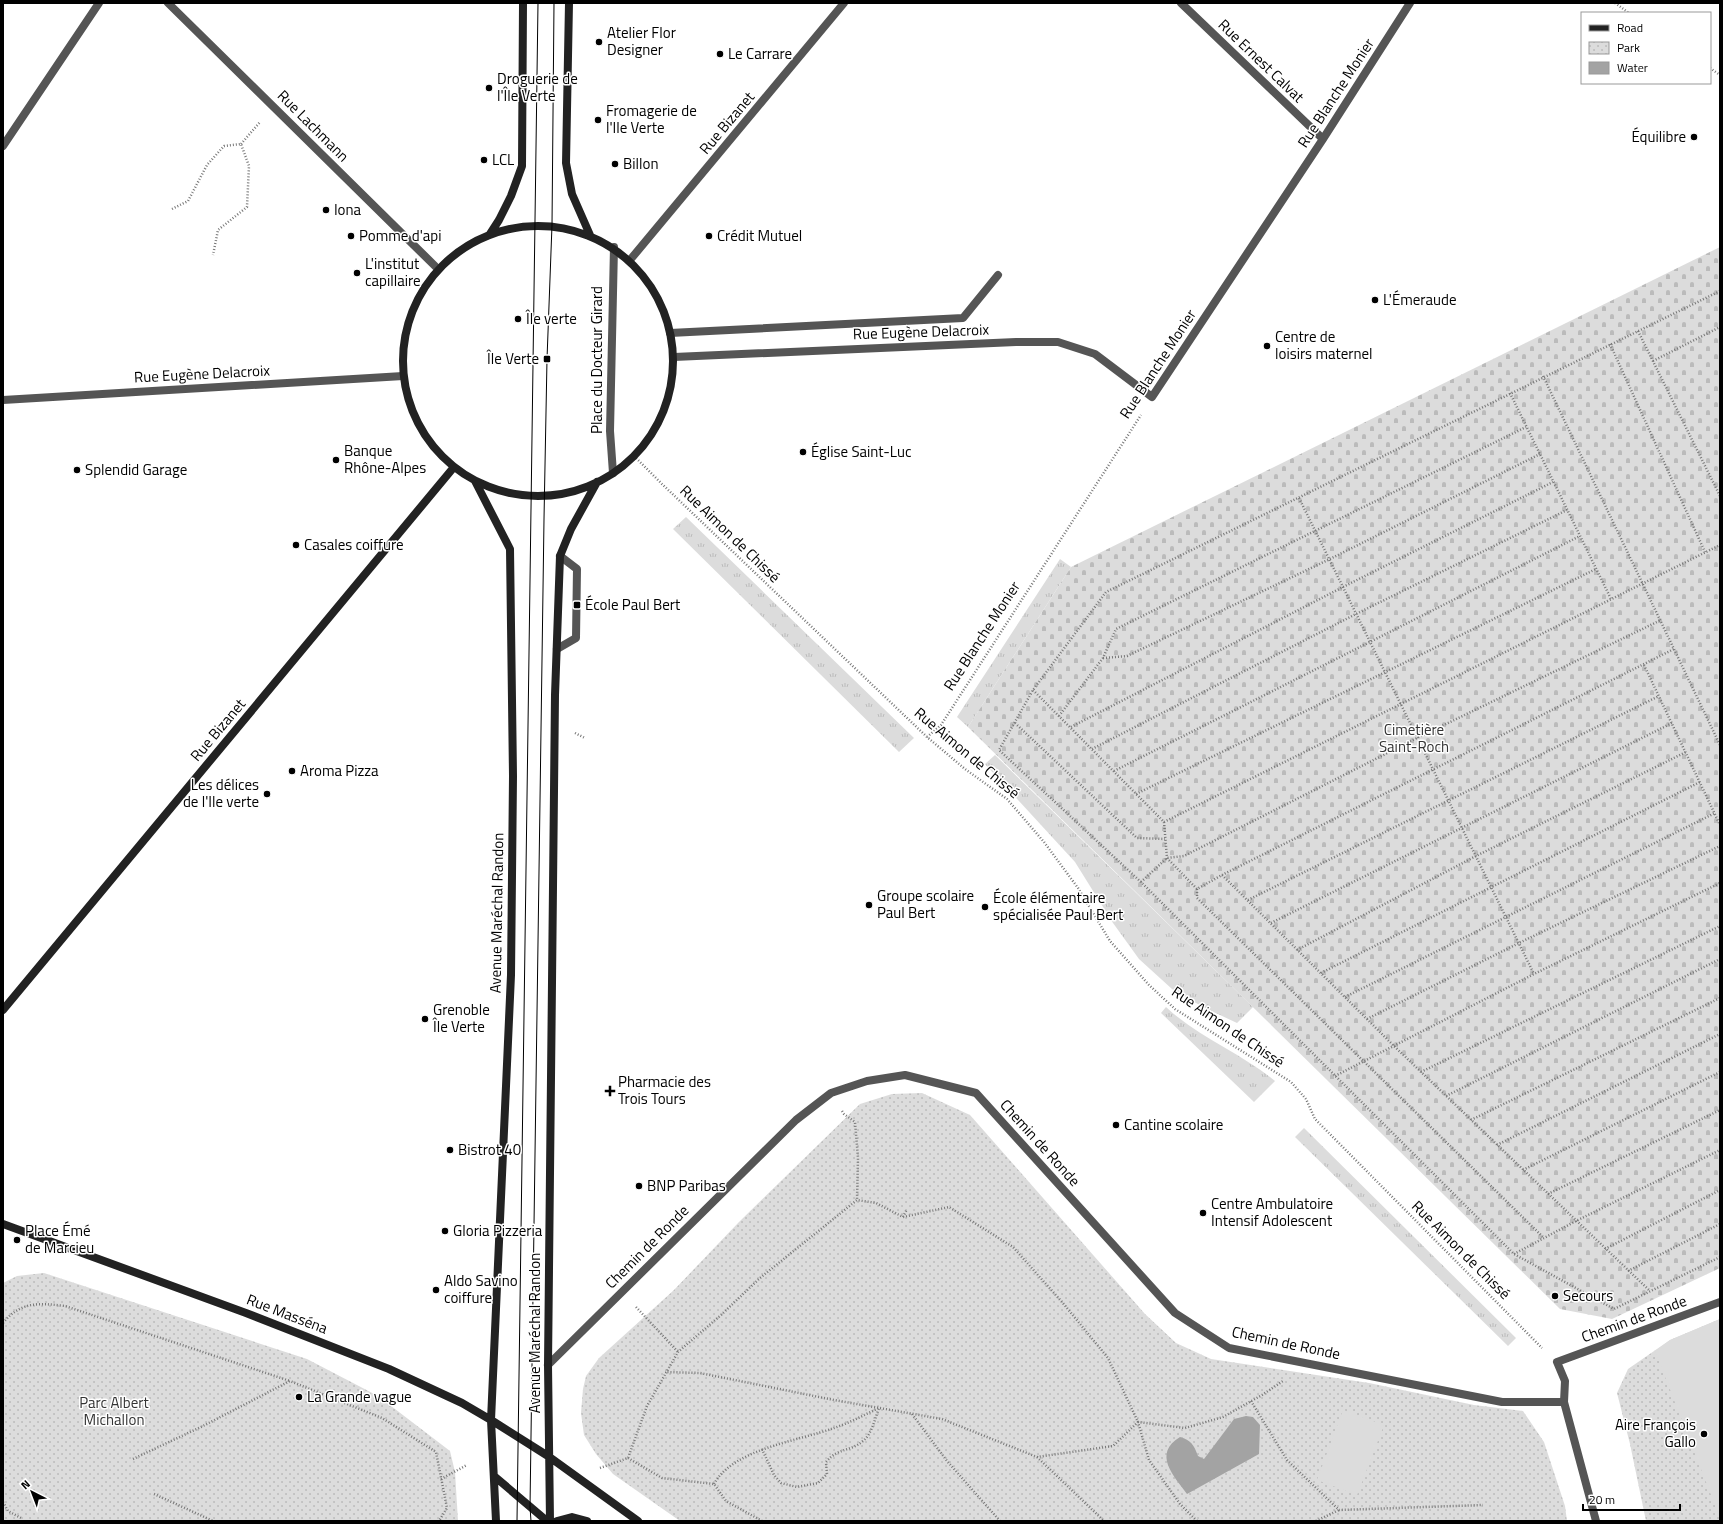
<svg xmlns="http://www.w3.org/2000/svg" width="1723" height="1524" font-family="'Titillium Web',sans-serif">
	<defs>
		<pattern id="grass-tufts" width="24" height="20" patternUnits="userSpaceOnUse"><rect width="24" height="20" fill="#dcdcdc"/><path d="M3 7l-1-3M5 7V3M7 7l1-3M15 17l-1-3M17 17v-4M19 17l1-3" fill="none" stroke="#bbb"/></pattern>
		<pattern id="cemetery-stones" width="16" height="16" patternUnits="userSpaceOnUse"><rect width="16" height="16" fill="#dcdcdc"/><path d="M2 7V4a2 2 0 0 1 4 0v3zM10 15v-3a2 2 0 0 1 4 0v3z" fill="#bbb"/></pattern>
		<pattern id="park-dots" width="8" height="8" patternUnits="userSpaceOnUse"><rect width="8" height="8" fill="#dcdcdc"/><path d="M2 2h.1M6 6h.1" fill="none" stroke="#bbb" stroke-width="1.8" stroke-linecap="round"/></pattern>
	</defs>
	<rect width="100%" height="100%" fill="#fff"/>
	<path fill="url(#grass-tufts)" d="M686,517L914,738L899,752L673,529Z
		M1060,559L1071,567L968,727L957,717Z
		M995,755L1253,1007L1237,1023L1203,1007L1172,989L1139,959L1113,923L1075,862L985,764Z
		M1166,1007C1198,1037 1241,1053 1275,1081L1254,1102L1161,1013Z
		M1304,1128L1516,1338L1508,1346L1295,1137Z"/>
	<path fill="url(#cemetery-stones)" d="M1720,247V1268L1612,1319L1560,1309L968,727L1071,567Z"/>
	<path fill="url(#park-dots)" d="M922,1093L970,1115L1145,1314L1176,1343L1211,1359L1369,1383L1474,1405L1523,1411L1544,1442L1565,1506L1567,1521H680L613,1474L596,1454L584,1435L581,1413L583,1389L586,1376L599,1358L674,1290L739,1222L860,1104L892,1094Z
		M44,1273L307,1359L378,1396L450,1451L455,1472L458,1521L469,1520L470,1521H3V1283L17,1276Z
		M1720,1319V1521H1646L1630,1444L1617,1393L1628,1369L1670,1340Z"/>
	<path fill="#dcdcdc" d="M1720,1319V1518L1655,1351L1670,1340Z
		M1343,1410L1384,1425L1357,1495L1317,1480Z"/>
	<path fill="#a3a3a3" d="M1246,1416L1253,1417L1260,1425L1259,1454L1187,1494C1174,1476 1152,1454 1180,1437C1191,1440 1194,1445 1198,1456L1204,1459L1234,1419Z"/>
	<g fill="none" stroke-linecap="round" stroke-linejoin="round">
		<path stroke="#777" stroke-width="2.5" stroke-dasharray="1 2" stroke-linecap="butt" d="M1615,3L1629,13
			M1710,68L1720,75
			M241,144L260,122
			M172,209L188,201L207,165L224,146L241,144L249,166L247,207L218,230L213,255
			M1720,291L1106,592L1033,690L999,750L1141,882L1514,1254L1614,1309L1720,1257
			M1638,331L1720,496
			M1610,344L1705,552
			M1653,361L1720,327
			M1543,376L1720,745
			M1510,393L1611,599
			M634,456L662,484L927,737L965,769L1007,799L1044,842L1078,888L1110,941L1149,985L1175,1009L1291,1082L1306,1099L1315,1119L1542,1348
			M1299,498L1534,974
			M1103,658L1127,656L1330,559L1540,454
			M1644,665L1720,825
			M1033,690L1164,822L1167,858L1197,889L1222,875L1394,1046L1650,1291
			M1059,716L1103,658L1116,629L1526,427
			M1015,723L1137,838L1165,839
			M1071,727L1343,587L1553,482
			M575,733L585,738
			M927,737L941,725L1141,415
			M1092,749L1356,614L1567,510
			M1114,771L1580,536
			M1136,794L1596,569
			M1164,822L1720,545
			M1222,875L1674,649
			M1141,882L1167,858L1184,856L1417,738L1661,620
			M1197,889V898L1544,1238
			M1248,900L1659,696
			M1271,923L1672,723
			M1297,950L1476,856L1686,752
			M1321,973L1700,782
			M1345,997L1715,813
			M1367,1019L1519,943L1720,846
			M1421,1072L1720,926
			M1335,1076L1534,974L1720,883
			M1446,1096L1720,959
			M842,1111L844,1114L855,1122L858,1158L857,1200
			M1471,1120L1720,998
			M1497,1145L1720,1034
			M1523,1170L1720,1072
			M1548,1194L1720,1110
			M903,1217L907,1209
			M1605,1249L1720,1190
			M1514,1254L1576,1221L1720,1150
			M1628,1271L1720,1224
			M636,1307L678,1352
			M3,1323C21,1301 39,1303 65,1306L290,1381
			M1251,1401L1287,1460L1339,1510L1483,1505
			M912,1414L947,1461L1000,1521
			M762,1449L774,1475L781,1483L797,1487L818,1483L827,1474L826,1462C839,1447 850,1452 863,1441C872,1434 875,1418 879,1408
			M1037,1457L1104,1521
			M628,1458L662,1478L714,1484L726,1501L762,1521
			M133,1459L203,1426L290,1381L382,1418L436,1452L447,1508L439,1521
			M600,1468L628,1458L647,1406L678,1352L721,1315L760,1278L857,1200L876,1203L903,1217L949,1207L1013,1247L1062,1302L1108,1358L1138,1422L1113,1446L1037,1457L942,1419L834,1400L700,1373L665,1372
			M441,1479L467,1465
			M714,1484C733,1449 798,1441 834,1428C849,1423 864,1415 879,1408
			M154,1494L213,1521
			M3,1502L8,1511L21,1518
			M1197,1521L1180,1504L1149,1460L1138,1422L1185,1428L1223,1417L1262,1395L1283,1381
			M1316,1521L1339,1510"/>
		<path stroke="#555" stroke-width="8" d="M670,333L963,318L998,275
			M557,649L576,638L577,569L560,556"/>
		<path stroke="#555" stroke-width="8" d="M168,3L437,268
			M1181,3L1323,139
			M3,146L99,3
			M630,260L844,3
			M674,357L1016,342H1058L1095,354L1152,397L1323,139L1410,3
			M3,400L403,376
			M613,473L610,431L614,247
			M548,1365L796,1120L831,1093L867,1081L905,1075L976,1093L1175,1313L1229,1348L1502,1402H1564
			M1596,1521L1564,1402L1565,1381L1557,1362L1720,1302"/>
		<path stroke="#222" stroke-width="8" d="M569,3L566,163L572,194L590,235
			M403 361a135 135 0 1 1 270 0a135 135 0 1 1-270 0Z
			M490,234L499,220L511,196L522,166L523,3
			M475,481L510,549L513,776L511,975L491,1420L496,1521
			M3,1010L454,467
			M3,1224L246,1313L389,1369L462,1403L491,1420L548,1456L638,1521
			M494,1476L547,1521
			M550,1521L548,1365L555,695L560,556L571,529L597,482
			M557,1521L572,1517L587,1521"/>
		<path stroke="#000" stroke-width="1" d="M517,1521L538,3
			M531,1521L530,1507L544,519L547,359L552,225L554,3"/>
	</g>
	<g fill="#000" stroke="#fff" stroke-width="1.5">
		<circle cx="599" cy="42" r="4"/>
		<circle cx="720" cy="54" r="4"/>
		<circle cx="489" cy="88" r="4"/>
		<circle cx="598" cy="120" r="4"/>
		<circle cx="1694" cy="137" r="4"/>
		<circle cx="484" cy="160" r="4"/>
		<circle cx="615" cy="164" r="4"/>
		<circle cx="326" cy="210" r="4"/>
		<circle cx="351" cy="236" r="4"/>
		<circle cx="709" cy="236" r="4"/>
		<circle cx="357" cy="273" r="4"/>
		<circle cx="1375" cy="300" r="4"/>
		<circle cx="518" cy="319" r="4"/>
		<circle cx="1267" cy="346" r="4"/>
		<rect x="543" y="355" width="8" height="8" rx="2"/>
		<circle cx="803" cy="452" r="4"/>
		<circle cx="336" cy="460" r="4"/>
		<circle cx="77" cy="470" r="4"/>
		<circle cx="296" cy="545" r="4"/>
		<rect x="573" y="601" width="8" height="8" rx="2"/>
		<circle cx="292" cy="771" r="4"/>
		<circle cx="267" cy="794" r="4"/>
		<circle cx="869" cy="905" r="4"/>
		<circle cx="985" cy="907" r="4"/>
		<circle cx="425" cy="1019" r="4"/>
		<path d="M608 1085h4v4h4v4h-4v4h-4v-4h-4v-4h4z"/>
		<circle cx="1116" cy="1125" r="4"/>
		<circle cx="450" cy="1150" r="4"/>
		<circle cx="639" cy="1186" r="4"/>
		<circle cx="1203" cy="1213" r="4"/>
		<circle cx="445" cy="1231" r="4"/>
		<circle cx="17" cy="1240" r="4"/>
		<circle cx="436" cy="1290" r="4"/>
		<circle cx="1555" cy="1296" r="4"/>
		<circle cx="299" cy="1397" r="4"/>
		<circle cx="1704" cy="1434" r="4"/>
	</g>
	<g text-anchor="middle" stroke-width="3" stroke-linejoin="round" paint-order="stroke">
		<g font-size="15" fill="#000" stroke="#fff" text-anchor="start">
			<text x="607" y="38">Atelier Flor<tspan x="607" dy="17">Designer</tspan></text>
			<text x="728" y="59">Le Carrare</text>
			<text x="497" y="84">Droguerie de<tspan x="497" dy="17">l'Île Verte</tspan></text>
			<text x="606" y="116">Fromagerie de<tspan x="606" dy="17">l'Ile Verte</tspan></text>
			<text x="1686" y="142" text-anchor="end">Équilibre</text>
			<text x="492" y="165">LCL</text>
			<text x="623" y="169">Billon</text>
			<text x="334" y="215">Iona</text>
			<text x="359" y="241">Pomme d'api</text>
			<text x="717" y="241">Crédit Mutuel</text>
			<text x="365" y="269">L'institut<tspan x="365" dy="17">capillaire</tspan></text>
			<text x="1383" y="305">L'Émeraude</text>
			<text x="526" y="324">Île verte</text>
			<text x="1275" y="342">Centre de<tspan x="1275" dy="17">loisirs maternel</tspan></text>
			<text x="539" y="364" text-anchor="end">Île Verte</text>
			<text x="344" y="456">Banque<tspan x="344" dy="17">Rhône-Alpes</tspan></text>
			<text x="811" y="457">Église Saint-Luc</text>
			<text x="85" y="475">Splendid Garage</text>
			<text x="304" y="550">Casales coiffure</text>
			<text x="585" y="610">École Paul Bert</text>
			<text x="300" y="776">Aroma Pizza</text>
			<text x="259" y="790" text-anchor="end">Les délices<tspan x="259" dy="17">de l'Ile verte</tspan></text>
			<text x="877" y="901">Groupe scolaire<tspan x="877" dy="17">Paul Bert</tspan></text>
			<text x="993" y="903">École élémentaire<tspan x="993" dy="17">spécialisée Paul Bert</tspan></text>
			<text x="433" y="1015">Grenoble<tspan x="433" dy="17">Île Verte</tspan></text>
			<text x="618" y="1087">Pharmacie des<tspan x="618" dy="17">Trois Tours</tspan></text>
			<text x="1124" y="1130">Cantine scolaire</text>
			<text x="458" y="1155">Bistrot 40</text>
			<text x="647" y="1191">BNP Paribas</text>
			<text x="1211" y="1209">Centre Ambulatoire<tspan x="1211" dy="17">Intensif Adolescent</tspan></text>
			<text x="25" y="1236">Place Émé<tspan x="25" dy="17">de Marcieu</tspan></text>
			<text x="453" y="1236">Gloria Pizzeria</text>
			<text x="444" y="1286">Aldo Savino<tspan x="444" dy="17">coiffure</tspan></text>
			<text x="1563" y="1301">Secours</text>
			<text x="307" y="1402">La Grande vague</text>
			<text x="1696" y="1430" text-anchor="end">Aire François<tspan x="1696" dy="17">Gallo</tspan></text>
		</g>
		<g font-size="15" fill="#000" stroke="#fff">
			<text transform="translate(1261 61) rotate(44)" y="5">Rue Ernest Calvat</text>
			<text transform="translate(1336 93) rotate(-57)" y="5">Rue Blanche Monier</text>
			<text transform="translate(727 123) rotate(-50)" y="5">Rue Bizanet</text>
			<text transform="translate(313 126) rotate(45)" y="5">Rue Lachmann</text>
			<text transform="translate(921 332) rotate(-2)" y="5">Rue Eugène Delacroix</text>
			<text transform="translate(597 360) rotate(-90)" y="5">Place du Docteur Girard</text>
			<text transform="translate(1158 364) rotate(-57)" y="5">Rue Blanche Monier</text>
			<text transform="translate(202 374) rotate(-3)" y="5">Rue Eugène Delacroix</text>
			<text transform="translate(730 534) rotate(44)" y="5">Rue Aimon de Chissé</text>
			<text transform="translate(982 636) rotate(-57)" y="5">Rue Blanche Monier</text>
			<text transform="translate(218 730) rotate(-50)" y="5">Rue Bizanet</text>
			<text transform="translate(967 753) rotate(40)" y="5">Rue Aimon de Chissé</text>
			<text transform="translate(497 913) rotate(-89)" y="5">Avenue Maréchal Randon</text>
			<text transform="translate(1228 1027) rotate(34)" y="5">Rue Aimon de Chissé</text>
			<text transform="translate(1040 1143) rotate(48)" y="5">Chemin de Ronde</text>
			<text transform="translate(647 1247) rotate(-45)" y="5">Chemin de Ronde</text>
			<text transform="translate(1461 1250) rotate(45)" y="5">Rue Aimon de Chissé</text>
			<text transform="translate(287 1314) rotate(21)" y="5">Rue Masséna</text>
			<text transform="translate(1634 1319) rotate(-20)" y="5">Chemin de Ronde</text>
			<text transform="translate(535 1333) rotate(-90)" y="5">Avenue Maréchal Randon</text>
			<text transform="translate(1286 1343) rotate(12)" y="5">Chemin de Ronde</text>
		</g>
		<g font-size="15" fill="#333" stroke="#fff">
			<text x="1414" y="735">Cimetière<tspan x="1414" dy="17">Saint-Roch</tspan></text>
			<text x="114" y="1408">Parc Albert<tspan x="114" dy="17">Michallon</tspan></text>
		</g>
	</g>
	<rect width="1723" height="1524" fill="none" stroke="#000000" stroke-width="8"/>
	<rect x="1581" y="12" width="130" height="72" fill="#ffffff" stroke="#999999"/>
	<rect x="1589" y="25" width="20" height="6" fill="#222222" stroke="#999999"/>
	<text x="1617" y="32" font-size="12" fill="#000000">Road</text>
	<rect x="1589" y="42" width="20" height="12" fill="url(#park-dots)" stroke="#999999"/>
	<text x="1617" y="52" font-size="12" fill="#000000">Park</text>
	<rect x="1589" y="62" width="20" height="12" fill="#a3a3a3" stroke="#999999"/>
	<text x="1617" y="72" font-size="12" fill="#000000">Water</text>
	<g transform="translate(32 1492) rotate(318)" stroke="#ffffff" stroke-width="3" paint-order="stroke">
	<path d="M0-3L7 15L0 10L-7 15Z" fill="#000000"/>
	<text y="-6" font-size="11" font-weight="bold" text-anchor="middle" fill="#000000">N</text>
	</g>
	<path d="M1583 1504v6h97v-6" fill="none" stroke="#000000" stroke-width="2"/>
	<text x="1589" y="1504" font-size="12" fill="#000000" stroke="#ffffff" stroke-width="3" paint-order="stroke">20 m</text>
</svg>
